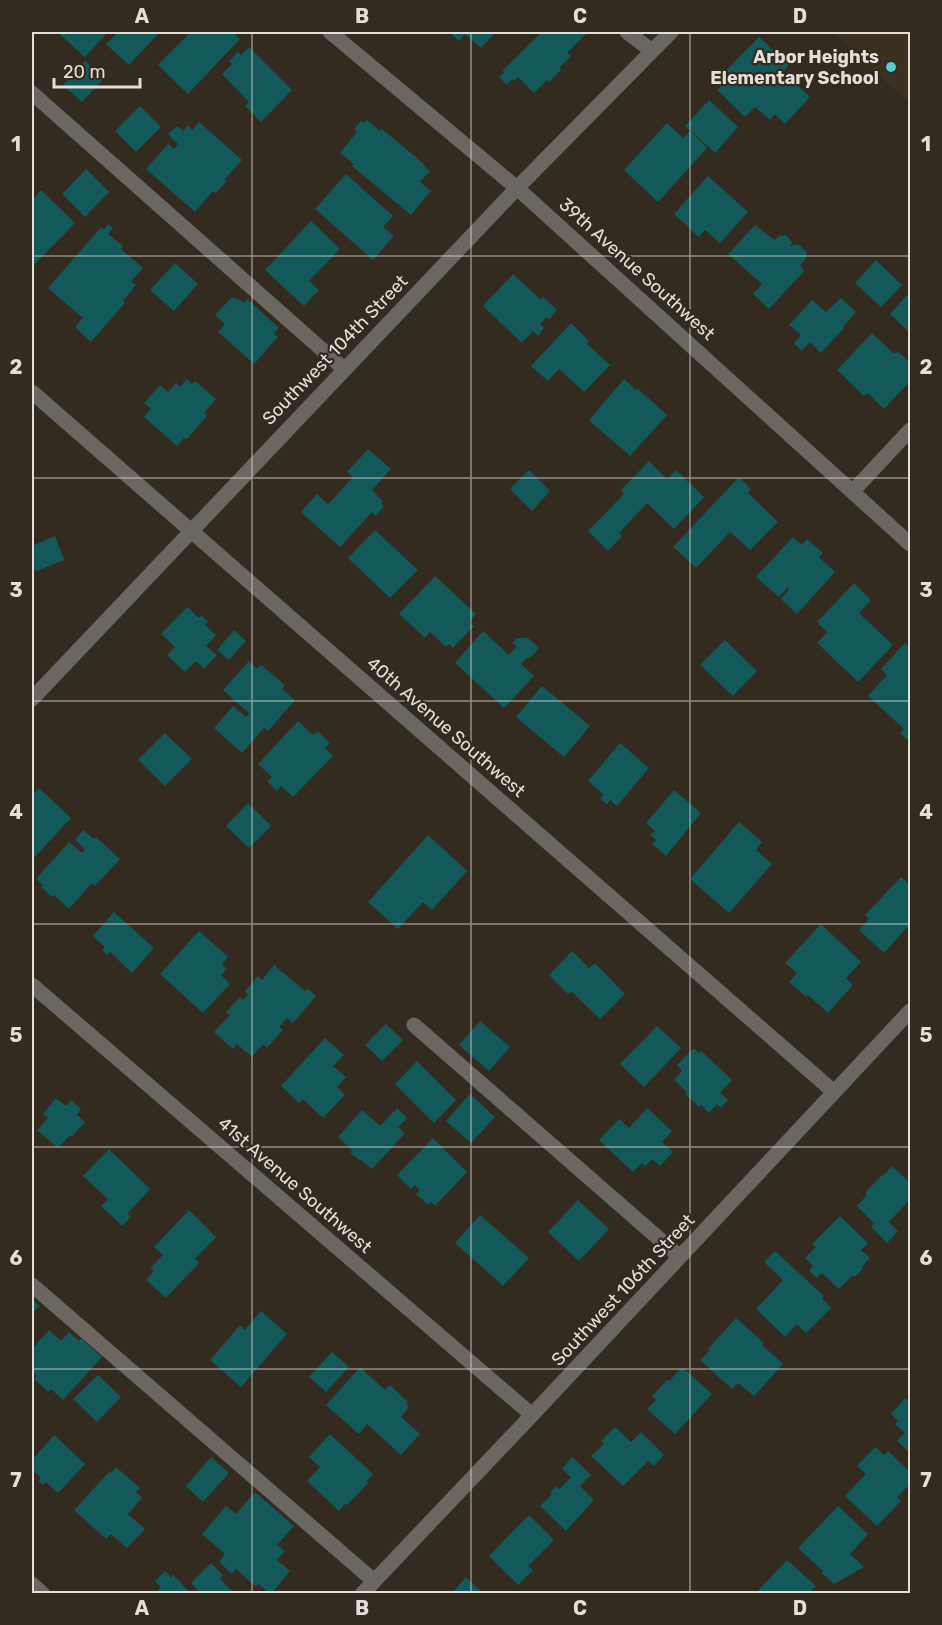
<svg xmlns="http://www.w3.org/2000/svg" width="942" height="1625" font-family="Rubik,sans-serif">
	<rect width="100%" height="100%" fill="#332a20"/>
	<path fill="#3c3020" d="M832,32H910V103Z"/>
	<path fill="#13595a" d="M57,32H108L85,57Z
		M118,32H160L129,65L106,44Z
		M191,32H233L240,39L188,94L158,65Z
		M449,32H496L481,48L465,34L459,41Z
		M542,32H550L553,34L556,32H583L586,34L567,53L571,56L560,67L561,70L549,82L547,80L534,93L518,77L514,81L512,79L507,85L499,77L505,72L502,71Z
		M759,37L789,65L783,72L810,97L785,124L775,114L770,120L755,107L745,117L717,90L727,80L722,75Z
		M249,47L292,90L261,122L245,106L249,102L222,74L232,64L229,61L238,52L241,55Z
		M85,61L104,78L82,102L63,85Z
		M709,100L738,127L715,153L685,126Z
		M140,106L161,127L136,152L115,131Z
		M367,120L380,131L382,129L424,164L423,165L430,171L420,182L431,191L411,215L352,166L354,164L340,153L356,133L355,128L360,122H365Z
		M199,122L242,160L224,180L227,181L216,193L213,191L195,212L146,169L168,144L174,149L178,144L168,134L177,126L183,131L188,125L193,130Z
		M667,123L683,138L690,131L707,148L658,202L624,170Z
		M86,169L109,192L85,217L62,194Z
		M346,174L393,216L383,227L394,236L373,260L315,209Z
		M708,176L748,212L720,243L705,230L699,237L674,214Z
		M41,190L75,223L32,267V200Z
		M311,221L340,249L309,281L319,290L304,306L265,270Z
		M108,224L113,228L108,234L123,246L121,249L143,268L131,281L136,285L123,301L125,303L91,342L75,327L83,318L48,288L101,227L104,230Z
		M755,225L774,240L779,236L786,235L792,242L790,246L798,244L807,252L805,260L800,265L804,271L769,309L753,294L762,284L728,254Z
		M876,260L902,285L881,307L855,283Z
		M175,263L198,284L174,311L150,290Z
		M513,274L541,300L543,297L557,310L549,319L546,317L540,324L544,328L538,336L533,331L522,343L483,306Z
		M910,292V333L890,314Z
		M232,297L240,300L244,303L247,299L279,328L274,334L278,337L254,364L218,332L225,324L215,315Z
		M841,298L856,312L843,327L844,328L821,353L810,342L802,351L794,343L801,335L789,325L812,300L826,312Z
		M571,323L589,341L587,344L610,365L584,392L559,369L548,381L531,366Z
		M872,333L893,353L899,352L910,363V381L884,409L868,393L864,396L837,370Z
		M187,379L192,384L195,381L216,399L204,413L207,416L186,440L184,438L177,446L144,417L151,409L144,403L160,385L168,392L176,383L180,387Z
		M624,379L636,390L637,388L667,415L630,456L589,420Z
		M368,449L391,469L372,490L383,501L381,503L384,506L376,516L372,512L340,547L301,512L317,494L328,504L353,477L347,472Z
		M649,461L667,479L676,470L704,497L674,529L647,503L619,533L622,536L608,551L588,531L624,494L621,490Z
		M529,470L550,491L532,511L510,489Z
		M739,477L751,489L748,493L778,522L750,550L730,532L696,568L673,547Z
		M375,530L418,570L390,598L348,558Z
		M55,536L64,560L37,571L36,570L32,572V546Z
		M793,537L802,545L807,539L823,553L819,557L835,572L797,614L781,599L789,589L788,587L779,597L756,577Z
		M435,576L476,614L469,622L474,626L453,648L449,644L446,647L430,632L425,638L399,614Z
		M854,583L871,600L859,613L893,645L858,682L817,643L827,632L817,622Z
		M187,607L199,618L201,615L208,622L205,625L216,635L206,646L217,655L204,669L196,661L185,672L167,655L175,647L161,634Z
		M234,630L246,641L229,660L217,650Z
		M483,631L509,655L517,646L512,643L517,638H528L539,648L530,658H527L521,664L534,676L504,708L455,663Z
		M725,640L757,671L733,696L700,665Z
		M905,643L910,648V742L900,733L904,729L868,696L887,675L881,669Z
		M249,661L257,669L261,665L285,685L282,689L295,700L268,731L264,728L242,753L214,728L233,706L246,717L250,714L223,690Z
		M542,686L590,726L564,757L516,717Z
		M298,721L313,735L318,731L330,743L325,748L333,756L293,797L281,786L277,791L267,781L272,777L258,764Z
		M165,733L192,759L165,786L138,760Z
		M620,743L649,768L617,806L610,800L607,804L600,799L604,795L588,781Z
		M39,788L71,818L32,860V795Z
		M674,790L701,813L666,856L652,844L656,840L650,835L655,831L646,823Z
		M248,803L271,826L249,848L226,826Z
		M739,822L762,842L756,850L772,864L729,913L690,879Z
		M83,830L94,839L96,837L120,859L95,886L92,883L69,909L54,895L52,897L41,887L43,885L36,879L69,842L82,853L85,849L75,840Z
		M428,835L467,871L432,910L423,902L398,929L368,902Z
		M901,877L910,885V924L884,953L859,930L869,919L865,915Z
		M114,912L154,948L132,973L110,952L107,955L102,950L105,947L93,936Z
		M821,924L861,962L846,978L853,985L828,1013L808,995L806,997L789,982L797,973L785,963Z
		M199,931L228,957L222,964L227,969L221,975L230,984L203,1013L160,974Z
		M572,951L589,968L595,963L625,994L600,1019L571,991L568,994L549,975Z
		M274,965L305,991L307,988L316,996L293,1023L287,1018L279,1027L283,1030L267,1048L263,1044L252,1057L237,1044L233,1049L214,1032L230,1015L226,1012L240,997L243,1000L248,995L245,991L258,976L262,980Z
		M480,1021L510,1047L489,1071L459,1045Z
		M386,1024L403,1040L382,1061L365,1045Z
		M657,1026L681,1048L644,1087L620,1064Z
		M325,1038L344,1055L333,1066L346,1077L337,1087L345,1095L323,1118L303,1099L299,1103L281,1086Z
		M694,1048L699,1053L701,1051L732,1080L720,1093L728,1100L721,1108L717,1104L709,1113L701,1105L699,1107L685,1094L687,1092L674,1080L682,1071L677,1065Z
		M417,1061L456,1100L434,1123L395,1084Z
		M470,1094L495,1117L471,1143L446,1121Z
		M56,1098L66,1106L71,1100L81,1109L77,1115L85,1122L72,1137L70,1135L58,1148L37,1130L48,1118L43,1114Z
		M397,1108L407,1118L398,1127L405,1133L372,1169L360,1159L359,1160L350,1152L352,1150L338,1137L362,1110L380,1126Z
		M647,1108L672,1131L662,1142L673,1152L660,1166L652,1159L645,1167L642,1163L633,1172L599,1140L619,1119L629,1128Z
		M433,1138L467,1172L435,1206L431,1202L428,1205L416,1194L420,1190L415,1185L411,1189L397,1175Z
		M109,1149L150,1189L127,1214L131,1217L122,1226L101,1206L108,1199L83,1176Z
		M892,1166L910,1183V1199L889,1222L898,1231L887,1243L871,1227L874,1223L857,1206L867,1195L865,1193L882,1175L883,1176Z
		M578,1200L609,1229L579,1261L548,1232Z
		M189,1210L216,1237L195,1259L199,1263L166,1298L146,1280L154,1271L150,1268L163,1255L154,1247Z
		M480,1215L529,1258L503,1286L455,1243Z
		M840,1216L868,1243L861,1250L870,1258L862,1267L863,1268L856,1276H852L839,1289L822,1273L817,1278L809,1271L813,1266L805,1258L816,1247L812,1244Z
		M775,1251L824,1296L822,1298L831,1308L806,1333L797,1324L785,1337L756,1309L783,1280L764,1262Z
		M32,1299L39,1306L32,1314Z
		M261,1311L287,1334L241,1387L210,1360L240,1325L245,1330Z
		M736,1318L764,1343L762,1345L783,1364L754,1396L738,1383L732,1389L700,1360L710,1350L708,1349Z
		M49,1330L61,1341L69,1332L79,1341L81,1338L102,1357L63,1400L51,1389L48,1392L34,1379L37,1376L32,1371V1349Z
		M332,1352L349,1367L326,1392L309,1377Z
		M360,1367L385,1390L390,1385L408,1402L406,1404L409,1407L401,1417L420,1434L401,1455L367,1424L359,1434L326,1405Z
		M682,1367L712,1394L675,1434L647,1409L656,1400L652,1396L667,1380L669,1381Z
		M98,1375L121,1397L97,1422L73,1399Z
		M905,1398L910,1403V1453L897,1441L905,1433L895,1424L898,1421L891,1414Z
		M615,1427L631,1442L641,1432L664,1455L654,1466L648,1461L623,1486L591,1456L604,1444L601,1441Z
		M330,1434L373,1474L367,1481L368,1483L347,1505L345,1504L339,1511L307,1481L320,1467L309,1457Z
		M54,1435L85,1464L58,1493L46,1482L43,1485L38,1481L41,1478L32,1469V1460Z
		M875,1447L884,1455L888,1451L910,1472V1484L897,1497L901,1501L877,1526L845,1496L866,1474L857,1466Z
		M211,1457L229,1473L203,1502L186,1486Z
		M572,1457L591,1475L580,1486L594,1500L566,1531L540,1506L552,1494L550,1492L556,1486L560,1489L571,1477L562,1469Z
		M116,1467L140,1488L136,1492L142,1498L128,1514L145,1529L127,1548L111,1534L106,1539L74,1510L110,1471L111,1473Z
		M255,1492L294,1526L277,1545L285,1551L277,1560L290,1571L271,1594L258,1584L256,1587L236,1569L232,1574L219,1562L225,1554L202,1534L226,1506L236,1514Z
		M838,1506L868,1534L850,1554L864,1567L834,1584L822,1573L823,1571L798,1548Z
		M529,1515L554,1540L528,1566L533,1570L518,1585L489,1556Z
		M787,1560L816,1586L809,1594H755Z
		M211,1563L223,1575L220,1579L235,1594H201L191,1583Z
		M165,1571L171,1577L173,1575L192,1594H155L161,1587L155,1581Z
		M466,1577L484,1594H451Z"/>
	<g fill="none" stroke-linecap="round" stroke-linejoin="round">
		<path stroke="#6a6661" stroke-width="15" d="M330,32L517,188L910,544
			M627,32L652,51
			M32,93L344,369
			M32,392L834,1092
			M853,491L910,430
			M32,699L517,188L671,32
			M32,985L532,1415
			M414,1025L680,1257
			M32,1285L374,1581
			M32,1584L43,1594
			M362,1594L532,1415L910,1011"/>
	</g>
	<path fill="none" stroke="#e3ded7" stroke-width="1.5" stroke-opacity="0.55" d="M252,32V1594M471,32V1594M690,32V1594M32,256H910M32,478H910M32,701H910M32,924H910M32,1147H910M32,1369H910"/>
	<circle fill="#52cdcf" stroke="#332a20" stroke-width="2" cx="891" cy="67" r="6"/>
	<g text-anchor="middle" stroke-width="4.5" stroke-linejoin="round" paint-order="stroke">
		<g font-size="18" font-weight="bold" fill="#e3ded7" stroke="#332a20" text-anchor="end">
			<text x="879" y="63">Arbor Heights<tspan x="879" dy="21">Elementary School</tspan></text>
		</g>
		<g font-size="18" fill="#e3ded7" stroke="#332a20">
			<text transform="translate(637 269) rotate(42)" y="6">39th Avenue Southwest</text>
			<text transform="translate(335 350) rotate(-46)" y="6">Southwest 104th Street</text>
			<text transform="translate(446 727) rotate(41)" y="6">40th Avenue Southwest</text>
			<text transform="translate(295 1185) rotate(41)" y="6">41st Avenue Southwest</text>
			<text transform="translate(623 1290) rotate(-47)" y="6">Southwest 106th Street</text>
		</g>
	</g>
	<rect width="942" height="1625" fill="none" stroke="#332a20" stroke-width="66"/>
	<path d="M54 78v9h86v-9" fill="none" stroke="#e3ded7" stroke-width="3"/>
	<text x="63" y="78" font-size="18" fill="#e3ded7" stroke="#332a20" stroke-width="4.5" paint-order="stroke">20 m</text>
	<rect x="33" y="33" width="876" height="1559" fill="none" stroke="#e3ded7" stroke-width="2"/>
	<g font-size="20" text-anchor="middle" font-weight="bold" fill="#e3ded7">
		<text x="142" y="23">A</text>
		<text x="362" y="23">B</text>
		<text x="580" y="23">C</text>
		<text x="800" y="23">D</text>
		<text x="16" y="151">1</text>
		<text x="926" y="151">1</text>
		<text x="16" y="374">2</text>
		<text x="926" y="374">2</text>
		<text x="16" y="597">3</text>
		<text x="926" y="597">3</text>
		<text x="16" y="819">4</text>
		<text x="926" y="819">4</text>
		<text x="16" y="1042">5</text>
		<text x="926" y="1042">5</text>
		<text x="16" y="1265">6</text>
		<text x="926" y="1265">6</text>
		<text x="16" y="1487">7</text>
		<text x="926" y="1487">7</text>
		<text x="142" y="1615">A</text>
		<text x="362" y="1615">B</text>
		<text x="580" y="1615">C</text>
		<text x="800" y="1615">D</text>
	</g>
</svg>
